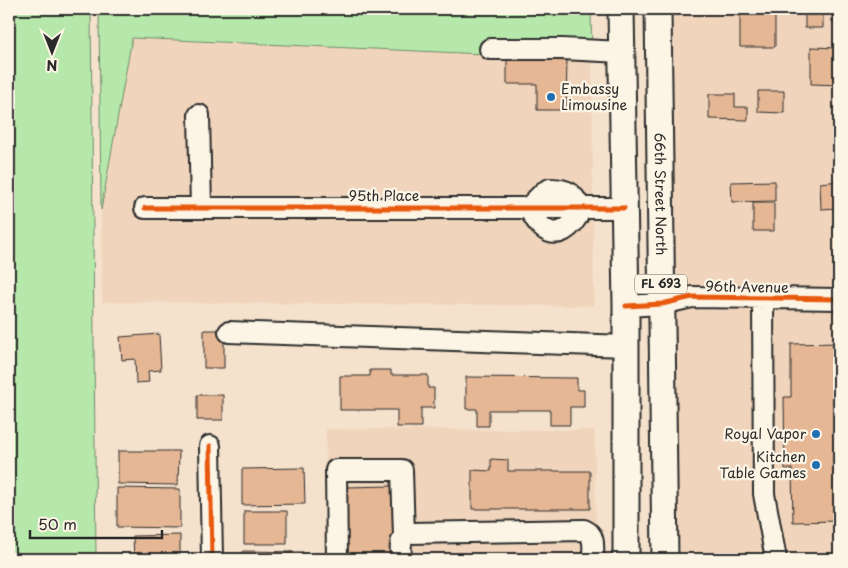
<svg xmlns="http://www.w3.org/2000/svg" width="848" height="568" font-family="'Playpen Sans',sans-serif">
	<rect width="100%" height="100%" fill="#f5e2cd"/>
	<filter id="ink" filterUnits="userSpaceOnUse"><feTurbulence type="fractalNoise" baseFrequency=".02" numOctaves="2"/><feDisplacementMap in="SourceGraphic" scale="10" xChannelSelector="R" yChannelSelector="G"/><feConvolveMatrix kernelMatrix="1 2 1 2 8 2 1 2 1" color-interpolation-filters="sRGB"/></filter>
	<g filter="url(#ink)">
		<path fill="#f0d5bc" d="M673,9H839V288L692,287L674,290Z
			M132,38L592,59L594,306L102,302L101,210Z
			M693,307L839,309V443L833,444L835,559H675L674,311Z
			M326,429L595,430L596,559H324Z"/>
		<path fill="#b5e8aa" stroke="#708a6a" d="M9,9H91L96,559H9Z
			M99,9H591L592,59L132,38L101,210Z"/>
		<path fill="#e5b795" stroke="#2b2b2b" d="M740,9H775V47H740Z
			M805,9H823V28H805Z
			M832,9H839V22H832Z
			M811,47L839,48V85L811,84Z
			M507,58L567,59L566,110H537V84H507Z
			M758,91H784V113L758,112Z
			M709,94H735V107H748V120L709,119Z
			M775,181V201L732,202L731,182Z
			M839,181V208L821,209L820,183Z
			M753,203H774V231H753Z
			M204,330H224V368H204Z
			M159,334L161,370L148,371L149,382L136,383L135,359L122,360L120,337Z
			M838,343L839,521L793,522L792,469H785L784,397H791V344Z
			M370,370H391V375H428V388H434V408H421V427H397V410H340V376H370Z
			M466,377L577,378V390H584V407H570V425H550V410H489V426H477V409H466Z
			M197,395H223V420H197Z
			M118,451H179L178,485L118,484Z
			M491,459L508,460V471H590V509H472V470L491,471Z
			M304,468L305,504L242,505V469Z
			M393,486L394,559H346L345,487Z
			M117,488L180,489V528L117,527Z
			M244,511H287V544H244Z
			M180,535V559H134L133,536Z
			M243,551L303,552V559H243Z"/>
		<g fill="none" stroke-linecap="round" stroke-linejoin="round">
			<g stroke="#2b2b2b" stroke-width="24">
				<path id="minor" d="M490,49H562L622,52
					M199,115L201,208
					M550,189C568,189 573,193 581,209C574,226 556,244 539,224C535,219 532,213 528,208L544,192Z
					M145,208H624
					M763,299L764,494L776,559
					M626,306L662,304L692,297L839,299
					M229,332L626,346
					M210,446L212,559
					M337,559L336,470H402L404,537
					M401,559C401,549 398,539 409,533L584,530C596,535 593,548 593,559"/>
			</g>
			<g stroke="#2b2b2b" stroke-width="29">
				<g id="major">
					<path d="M621,9L626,306V559"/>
					<path id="s1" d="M658,9L665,559"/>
				</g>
			</g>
			<use href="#minor" stroke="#fcf5e5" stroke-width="20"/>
			<use href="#major" stroke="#fcf5e5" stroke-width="25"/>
			<g stroke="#fcf5e5" stroke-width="8">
				<path id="cycleway" d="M145,208H624
					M626,306L662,304L692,297L839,299
					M210,446L212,559"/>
			</g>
			<use href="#cycleway" stroke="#e8590c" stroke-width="5"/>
		</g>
	</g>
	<g fill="#1f6fb2" stroke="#fcf5e5" stroke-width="2">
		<circle cx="551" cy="97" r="5"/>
		<circle cx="816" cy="434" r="5"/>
		<circle cx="816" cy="465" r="5"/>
	</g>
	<g text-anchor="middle" stroke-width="4.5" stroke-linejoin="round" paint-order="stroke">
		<rect fill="#fcf5e5" stroke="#6a6863" stroke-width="1" x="635" y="274.5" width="52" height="19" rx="4"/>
		<g font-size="12" font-weight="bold" fill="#2b2b2b">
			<text x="661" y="288">FL 693</text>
		</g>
		<g font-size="14" fill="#2b2b2b" stroke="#fcf5e5" text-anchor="end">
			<text x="561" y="94" text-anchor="start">Embassy<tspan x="561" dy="16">Limousine</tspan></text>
			<text x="806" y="439">Royal Vapor</text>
			<text x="806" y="462">Kitchen<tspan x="806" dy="16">Table Games</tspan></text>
		</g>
		<g font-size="14" fill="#2b2b2b" stroke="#fcf5e5">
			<text dy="5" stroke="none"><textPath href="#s1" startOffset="185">66th Street North</textPath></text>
			<text x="384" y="201">95th Place</text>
			<text transform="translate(747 287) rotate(1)" y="5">96th Avenue</text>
		</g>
	</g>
	<rect width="848" height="568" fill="none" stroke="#fcf5e5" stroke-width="30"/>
	<rect x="15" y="15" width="818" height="538" fill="none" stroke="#2b2b2b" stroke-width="2" filter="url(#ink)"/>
	<g transform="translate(52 52) rotate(180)" stroke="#fcf5e5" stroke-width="4" paint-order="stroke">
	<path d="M0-4L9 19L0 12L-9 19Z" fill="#2b2b2b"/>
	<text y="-8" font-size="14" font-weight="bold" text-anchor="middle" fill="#2b2b2b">N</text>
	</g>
	<path d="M30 530v8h132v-8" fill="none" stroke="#2b2b2b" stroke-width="2.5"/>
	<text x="38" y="530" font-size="15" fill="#2b2b2b" stroke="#fcf5e5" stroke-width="4" paint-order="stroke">50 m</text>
</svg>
